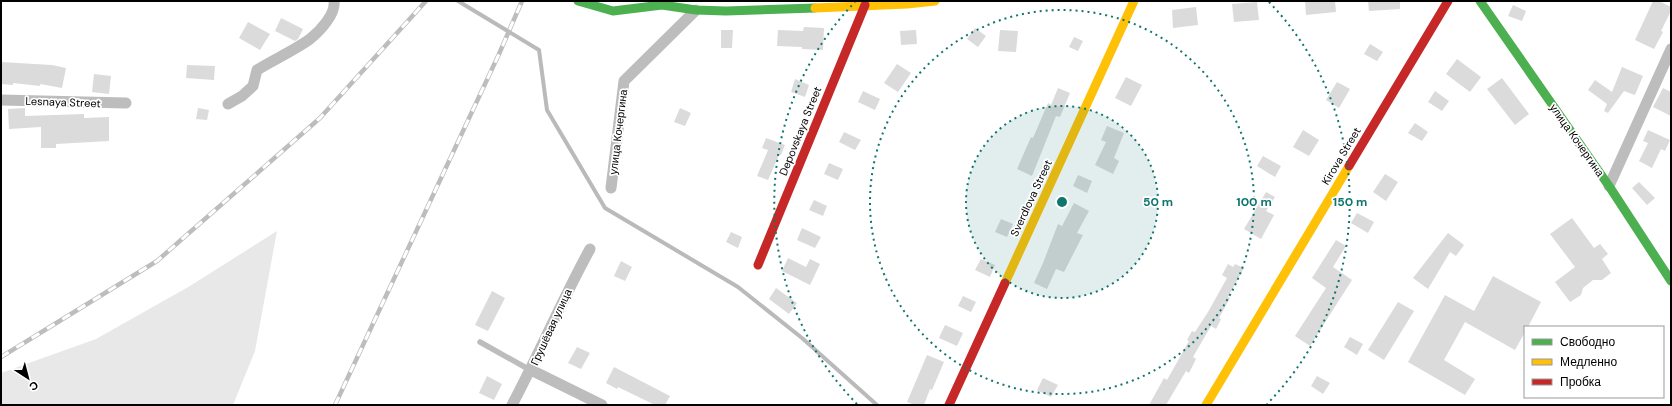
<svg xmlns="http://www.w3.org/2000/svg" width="1672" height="406" font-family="'DM Sans',sans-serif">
	<rect width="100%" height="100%" fill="#fff"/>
	<path fill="#e8e8e8" d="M277,231L255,351L233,405H1V373L96,339L190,286Z"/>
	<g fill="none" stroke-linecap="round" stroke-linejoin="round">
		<path stroke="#bababa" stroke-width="4" d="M458,1L539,50L547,110L605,208L738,287L802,338L877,405"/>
	</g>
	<path fill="#dbdbdb" d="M1305,1H1335L1336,12L1306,15Z
		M1368,1H1400V9L1369,11Z
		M1653,1H1659L1671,7V11L1661,31L1663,32L1654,49L1635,40Z
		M1257,2L1259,20L1234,22L1232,4Z
		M1513,5L1526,11L1522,21L1508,16Z
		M1196,7L1198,25L1173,28L1172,10Z
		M281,18L303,29L298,39L295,41L275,31Z
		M248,22L270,34L260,50L239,38Z
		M804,27L824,28L823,50L802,49V47L777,46L778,30L803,31Z
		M975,28L986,36L978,47L967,39Z
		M721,30H733L732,48H721Z
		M916,30L917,44L901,45L900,31Z
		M1000,30L1018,31L1016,52L998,51Z
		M1074,37L1083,41L1078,51L1069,47Z
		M1370,44L1383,52L1377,61L1364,54Z
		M1457,59L1481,77L1470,92L1446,74Z
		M1,62L52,65L66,68L62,88L40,84V86L13,83V85L1,84Z
		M897,64L911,73L898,92L884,83Z
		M187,65L215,66L214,80L186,78Z
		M1622,67L1643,76L1635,95L1624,91L1608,113L1604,111L1607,104L1588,90L1595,80L1612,92Z
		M94,74L111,76L109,94L92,92Z
		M1126,77L1142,85L1131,106L1115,98Z
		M1502,78L1529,114L1515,125L1487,89Z
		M795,79L809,85L805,97L791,92Z
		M1337,82L1350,89L1339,108L1326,100Z
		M1058,88L1070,93L1060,117L1056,116L1032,176L1017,169L1031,137L1033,138L1048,103L1051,105Z
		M1663,88L1671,92V116L1653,107Z
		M863,91L880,99L875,110L858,102Z
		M1435,91L1449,101L1442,111L1428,102Z
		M25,108V116L84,114V118L109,117V141L56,144V148H41V127L9,129L8,109Z
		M198,108L209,110L207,120L196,119Z
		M680,108L691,113L685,126L674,122Z
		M1415,123L1428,132L1422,141L1408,133Z
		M1107,126L1124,133L1114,158L1119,161L1113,174L1095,165L1106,142L1101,140Z
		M1303,130L1319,140L1309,156L1293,147Z
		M1648,130L1670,140L1665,151L1661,149L1652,168L1639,161L1648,143L1643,141Z
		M844,132L861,140L855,150L839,142Z
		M766,138L785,145L781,155H779L768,180L757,176L768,150L762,148Z
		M1263,156L1281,166L1275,177L1257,166Z
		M829,163L843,169L838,180L824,174Z
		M1385,174L1398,182L1386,201L1373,192Z
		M1078,175L1092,181L1087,193L1073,186Z
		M1639,182L1655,198L1647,205L1632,188Z
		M1266,192L1275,197L1266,211L1274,215L1261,239L1244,229Z
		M814,200L827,206L823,216L809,210Z
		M1074,203L1089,211L1077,233L1083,235L1064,272L1056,269L1047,289L1034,283L1043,263L1058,224L1062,226Z
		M1357,213L1374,222L1368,233L1351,223Z
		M1572,218L1594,248L1600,244L1608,254L1602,259L1611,273L1602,280H1593L1583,288L1581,295L1570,302L1555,282L1575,267L1550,234Z
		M1001,219L1013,224L1007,237L995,232Z
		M802,228L821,237L815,248L797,240Z
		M731,232L742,237L738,248L726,242Z
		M1448,233L1464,245L1456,256L1450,252L1428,289L1413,278Z
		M1336,240L1346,246L1333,267L1352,280L1310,346L1295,336L1326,288L1312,278Z
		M788,258L806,267L810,259L820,264L810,285L782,271Z
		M981,259L995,265L990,277L975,270Z
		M621,261L632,267L625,281L614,276Z
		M1228,264L1233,267L1235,264L1244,268L1228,297L1230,298L1219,318L1221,319L1216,329L1211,326L1193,357L1196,359L1189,373L1186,371L1166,405H1149L1164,378L1167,380L1189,341L1187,340L1192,331L1195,332L1208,312L1227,278L1222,275Z
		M1493,276L1541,302L1528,327H1525V332L1515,350L1465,322L1444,360L1475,379L1465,395L1408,362L1445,295L1474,311Z
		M776,288L797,303L789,314L769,299Z
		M492,291L505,298L488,331L475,325Z
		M963,296L976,302L971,312L958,306Z
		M1398,302L1414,311L1384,360L1368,350Z
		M945,325L963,333L957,346L939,338Z
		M1350,337L1363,344L1357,355L1344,347Z
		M577,347L590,353L581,369L568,363Z
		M927,355L944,362L932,390L930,389L924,405H915L907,402Z
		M614,367L670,396L665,405H655L618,387L617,389L606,383Z
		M487,376L502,384L494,400L479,393Z
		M1317,376L1330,383L1323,394L1311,386Z
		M1043,378L1058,385L1051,397L1037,390Z"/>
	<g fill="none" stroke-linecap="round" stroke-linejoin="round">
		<path stroke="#bdbdbd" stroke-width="5.5" d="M480,342L530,370"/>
		<path stroke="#bdbdbd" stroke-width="11" d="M1,100L126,103
			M228,104L242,96L253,86L257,70C273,60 295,50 310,39C320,31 336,14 334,1
			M1609,186L1671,49
			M611,188L624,81L696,10
			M531,370L602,405
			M512,405C539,354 562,300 590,249"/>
		<path stroke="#4caf50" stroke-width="9" d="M578,1L613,11L662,5L696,10L726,11L815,8
			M1480,1L1609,186L1671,281"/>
		<path stroke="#ffc107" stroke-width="9" d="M815,8L907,4L935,1
			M1005,283L1134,1
			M1206,405L1349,166"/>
		<path stroke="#c62828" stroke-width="9" d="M1349,166L1448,1
			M758,265L865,5
			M949,405L1005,283"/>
		<g stroke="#bdbdbd" stroke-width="4.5">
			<path id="rail" d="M1,357L157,261L320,118L426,1
				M335,405L499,54L522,1"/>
		</g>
		<use href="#rail" stroke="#fff" stroke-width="3" stroke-dasharray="9" stroke-linecap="butt"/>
	</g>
	<circle cx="1062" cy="202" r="96" fill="#0f766e" fill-opacity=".12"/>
	<g fill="none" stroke="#0f766e" stroke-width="2" stroke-dasharray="2 4">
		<circle cx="1062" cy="202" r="96"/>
		<circle cx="1062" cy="202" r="192"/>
		<path d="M857 404A288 288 0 0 1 855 2M1269 2A288 288 0 0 1 1267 404"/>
	</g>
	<g text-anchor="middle" stroke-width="3.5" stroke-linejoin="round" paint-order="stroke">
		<g font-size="11" fill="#000" stroke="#fff">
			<text transform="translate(63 102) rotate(2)" y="4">Lesnaya Street</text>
			<text transform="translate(800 131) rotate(-68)" y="4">Depovskaya Street</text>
			<text transform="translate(618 132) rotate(-83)" y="4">улица Кочергина</text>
			<text transform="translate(1577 140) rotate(55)" y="4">улица Кочергина</text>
			<text transform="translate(1341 156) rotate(-59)" y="4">Kirova Street</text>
			<text transform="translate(1031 198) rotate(-65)" y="4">Sverdlova Street</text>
			<text transform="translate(551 327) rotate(-65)" y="4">Грушёвая улица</text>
		</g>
	</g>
	<circle cx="1062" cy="202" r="6" fill="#0f766e" stroke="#fff" stroke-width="2"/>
	<g font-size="12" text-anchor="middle" font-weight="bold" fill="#0f766e" stroke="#fff" stroke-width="3.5" stroke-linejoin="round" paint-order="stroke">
		<text x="1158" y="206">50 m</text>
		<text x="1254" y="206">100 m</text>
		<text x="1350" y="206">150 m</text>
	</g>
	<rect width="1672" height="406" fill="none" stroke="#000000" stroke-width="4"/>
	<rect x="1524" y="326" width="140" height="72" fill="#ffffff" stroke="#999999"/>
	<rect x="1532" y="339" width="20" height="6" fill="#4caf50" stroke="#999999"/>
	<text x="1560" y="346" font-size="12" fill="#000000">Свободно</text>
	<rect x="1532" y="359" width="20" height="6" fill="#ffc107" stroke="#999999"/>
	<text x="1560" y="366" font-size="12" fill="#000000">Медленно</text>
	<rect x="1532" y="379" width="20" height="6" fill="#c62828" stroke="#999999"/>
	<text x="1560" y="386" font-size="12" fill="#000000">Пробка</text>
	<g transform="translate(28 378) rotate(144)" stroke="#ffffff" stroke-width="3" paint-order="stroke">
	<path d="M0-3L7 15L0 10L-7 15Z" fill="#000000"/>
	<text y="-6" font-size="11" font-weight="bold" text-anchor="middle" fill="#000000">С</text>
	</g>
</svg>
